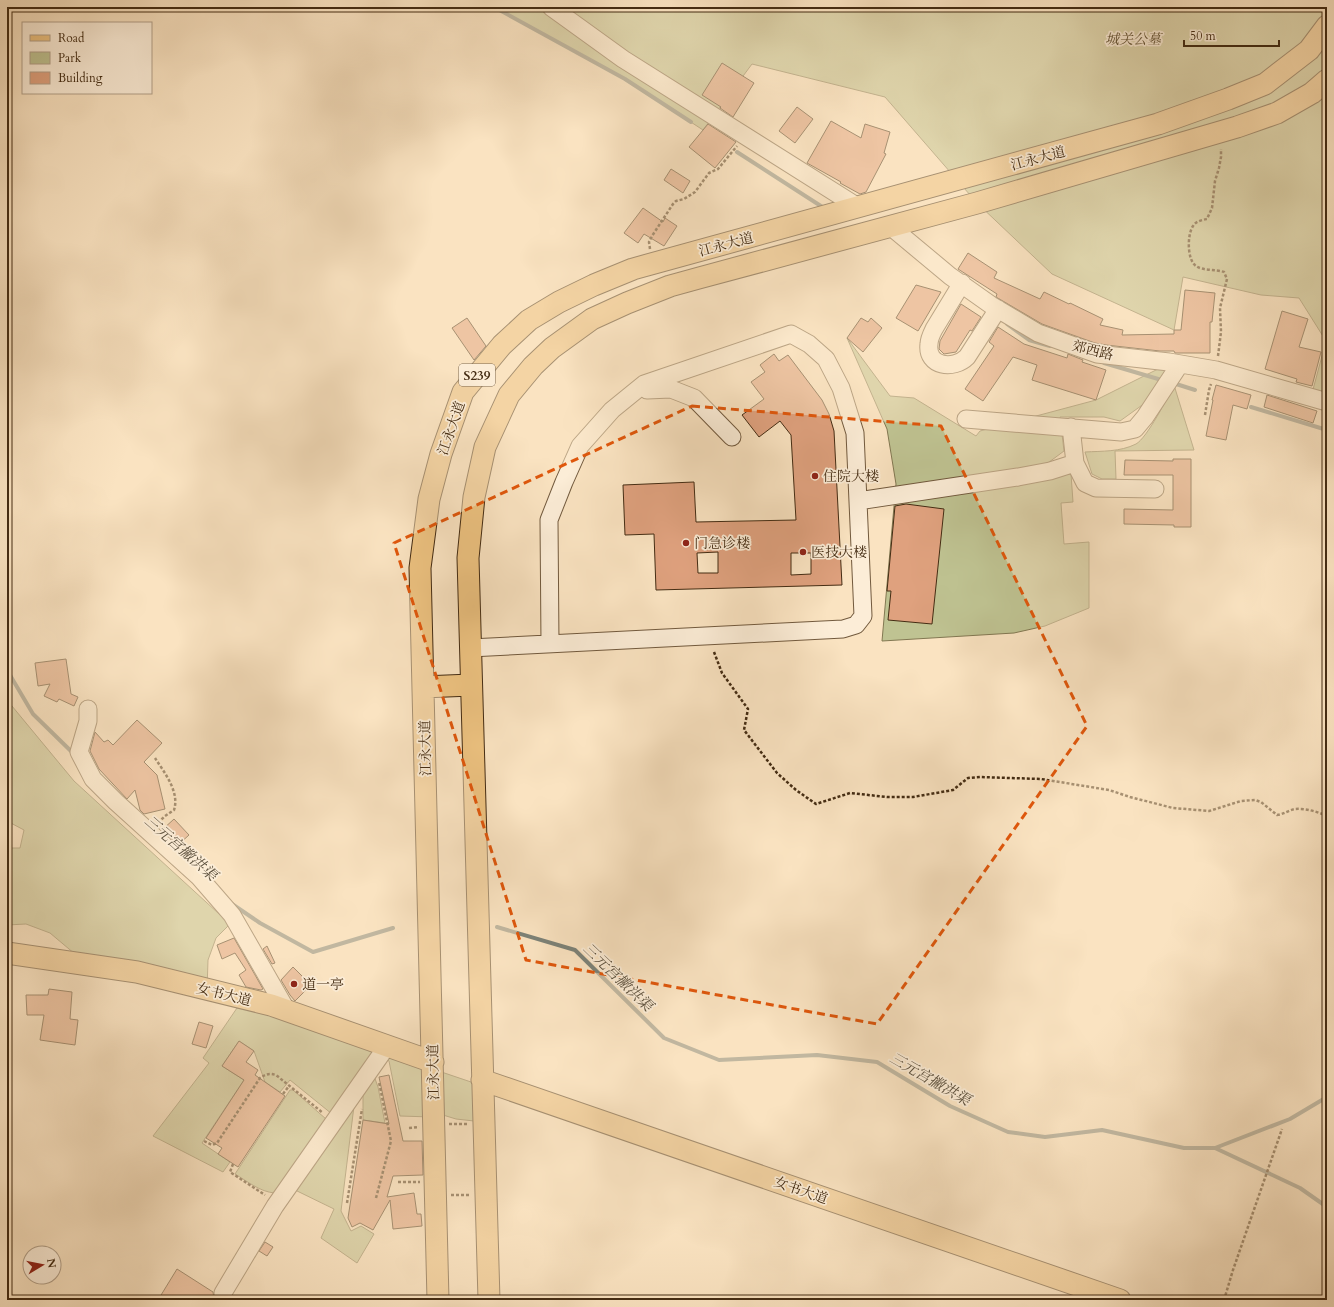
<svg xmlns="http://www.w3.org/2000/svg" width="1334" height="1307" font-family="Cardo,'Noto Serif SC',serif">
	<rect width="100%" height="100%" fill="#fae3c1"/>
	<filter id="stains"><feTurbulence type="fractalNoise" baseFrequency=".005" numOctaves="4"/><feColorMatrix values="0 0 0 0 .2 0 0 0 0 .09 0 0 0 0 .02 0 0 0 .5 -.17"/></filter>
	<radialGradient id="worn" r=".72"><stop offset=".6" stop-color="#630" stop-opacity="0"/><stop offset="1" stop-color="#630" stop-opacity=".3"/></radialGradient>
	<path fill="#bfc392" stroke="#827852" d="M494,7H1327V403L1311,397L1326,341L1299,298L1261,295L1183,277L1174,330L1052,274L977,203L885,97L752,64L703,130L625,79Z
		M847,338L890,396L914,398L976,436L980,431L1096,400L1168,364L1152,398L1120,421L1104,417H1060L1064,451L1033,474L1042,477L1071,474L1073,502L1061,503L1064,544L1089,542V608L1045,626L1014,633L882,641L896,484L887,429Z
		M1174,385L1194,450L1115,451L1116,479H1102L1092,474L1085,452C1102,451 1120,452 1136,444C1147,438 1168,397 1174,385Z
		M7,700L74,781L230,924L216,938L208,960L207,990L88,965L50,933L26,924L7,925V848H20L24,830L7,821Z
		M237,1008L259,1011L376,1049L332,1114L290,1080L280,1092L265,1082L254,1051L239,1041L222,1066L244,1080L202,1143L230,1162L223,1172L153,1136L209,1063L203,1058Z
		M385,1058L403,1059L474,1083V1121L456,1119L443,1115L431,1117L400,1116L389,1061Z
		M373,1073L378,1087L385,1123L363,1120V1087Z
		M290,1090H293L326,1119L275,1193C260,1192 247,1181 235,1174Z
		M355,1098L341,1211L351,1231L361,1226L374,1234L357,1263L321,1238L334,1209L293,1189Z"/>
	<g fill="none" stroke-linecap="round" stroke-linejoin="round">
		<path stroke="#7c8278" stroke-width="4" d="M494,7L625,79L691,122
			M737,152L824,208
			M1007,324L1029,340L1050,346
			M1104,363L1165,381
			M1173,383L1195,390
			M1251,407L1327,430
			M7,670L33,714L75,755
			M232,904L260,923L313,952L393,928
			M497,927L575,950L664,1038L719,1060L817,1055L877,1062L950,1106L1008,1132L1045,1137L1102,1130L1184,1148H1215L1300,1188L1327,1207
			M1215,1148L1290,1119L1327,1097"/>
	</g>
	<path fill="#dfa17e" stroke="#442c13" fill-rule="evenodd" d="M722,63L754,83L733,117L720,108L721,107L702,95Z
		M797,107L813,119L795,143L779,131Z
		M831,121L861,138L865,124L890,132L884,153L886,154L866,192L860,194L840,183L841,182L807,163Z
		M708,124L736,142L715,168L689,147Z
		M671,169L690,181L683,193L664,180Z
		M643,208L663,222L665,218L677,226L664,246L644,234L638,243L624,233Z
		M968,253L997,272L994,278L1040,299L1044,292L1069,304L1070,303L1103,319L1100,325L1123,330L1122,335L1174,334V330H1181L1185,290L1215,293L1212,322H1210V353H1175L1174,351H1160L1106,345L1095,343L1042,324L996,297L997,294L958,269Z
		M916,285L941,292L918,331L896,318Z
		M961,304L981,317L972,331L970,330L956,352L944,354L939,349L940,341Z
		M1282,311L1308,319L1299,347L1321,352L1312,386L1296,382L1297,379L1265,369Z
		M467,318L486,346L474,360L452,328Z
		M861,318L868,322L871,318L882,328L863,352L847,338Z
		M998,327L1024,344L1067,358L1068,354L1083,360L1082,362L1106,370L1096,400L1032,380L1037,365L1013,357L983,401L965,389L994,346L989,342Z
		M774,354L779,361L788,355L822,400L829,414L834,431L842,585L656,590L654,534L625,535L623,485L694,482L696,522L796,520L791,435L780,421L759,437L742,415L764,399L751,382L765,372L760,365ZM718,552V573H698L697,553ZM791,553H811V574L791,575Z
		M1216,385L1251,395L1247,409L1233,405L1226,440L1206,436L1213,400H1212Z
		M1267,395L1317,411L1313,423L1264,407Z
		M1173,459H1191V527H1174V525L1124,524V509L1173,510V475H1124L1125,460L1173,461Z
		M906,504L944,509L932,624L888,620L891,591H887L895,506Z
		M66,659L71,694L78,697L74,706L59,699L57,702L44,696L50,684L38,686L35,663Z
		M137,720L162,743L144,762L157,775L165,809L144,814L140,810L135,790L127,799L99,769L90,751L95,732L104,742L108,740L113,745Z
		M174,819L189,835L178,845L162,830Z
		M234,938L263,989L261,990L246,987L239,975L246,970L235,953L222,959L217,945Z
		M267,946L275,963L272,964L263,949Z
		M293,967L311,985L295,1001L290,995L281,980Z
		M49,989L72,992L70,1019L78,1020L75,1045L40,1040L44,1015H27L26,995H48Z
		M199,1022L213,1026L206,1048L192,1044Z
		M239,1041L254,1051L246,1062L258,1070L255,1075L285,1096L238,1167L218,1154L222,1148L206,1138L244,1080L222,1066Z
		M389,1075L403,1141H422L423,1175L393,1176L387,1197L414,1193L417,1214H421L422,1226L393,1229L390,1200L373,1230L360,1223L352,1227L348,1218L363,1120L389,1124L379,1077Z
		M265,1242L273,1247L267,1256L259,1251Z
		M177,1269L213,1292L214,1298L216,1300H158Z"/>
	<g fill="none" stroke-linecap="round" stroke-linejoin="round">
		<g stroke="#725a3e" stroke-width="19">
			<path id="minor" d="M551,7L623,59L858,207
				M890,226L950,276L991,305L1038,333L1097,354L1169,362L1216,370L1327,402
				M962,283L934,329C932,333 929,339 929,344C926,367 954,370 967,357L998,309
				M647,390L671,389L694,398L732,437
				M966,419L1121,432L1135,429L1145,417L1180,364
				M1071,427L1075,463L1085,483L1096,488L1155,489
				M858,501L1018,477L1050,471L1075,463
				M470,648L843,629L856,625L863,616L855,433L841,388L826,359L809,344L791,334L644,384L612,410L580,446L564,482L549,520L550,644
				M88,709V721L79,752L93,779L116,802L199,877L232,915L287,1011
				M223,1293L275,1206L387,1046"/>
		</g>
		<g stroke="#442c13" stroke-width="23">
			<path id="major" d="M423,687L471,685
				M7,953L137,972L271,1005L433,1062
				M482,1080L1120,1300
				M438,1300L420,568L429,499L441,454L463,392L502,345L529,320L559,302L594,285L633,269L1158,124L1228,99L1265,84L1309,50L1327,26
				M489,1300L468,558L474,497L485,447L509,395L533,366L552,348L592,319L627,303L670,286L699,278L977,203L1237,127L1277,113L1312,93L1327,80"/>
		</g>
		<path stroke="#442c13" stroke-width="2.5" stroke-dasharray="3 2" stroke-linecap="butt" d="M650,249L649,242L652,236L673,204L676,201L684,199L695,192L709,173L718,169L737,146
			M1218,356L1221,332L1220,308L1227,279L1224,272C1216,269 1203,271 1196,266C1187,260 1187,235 1193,226C1196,221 1202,220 1207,219L1212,208L1215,181L1219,168L1221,157V149
			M1205,415L1209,390L1211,384
			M714,652L722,673L748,709L744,730L777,773L796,790L816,804L850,793L887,797H913L953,790L968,778L980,777L1041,779L1109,790L1130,797L1173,808L1209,811L1241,801L1255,800L1261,802L1277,815C1284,814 1289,810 1295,809C1306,808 1318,812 1327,816
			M155,758C164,772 180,792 174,810L165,816L159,822
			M283,1094L289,1086
			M449,1124H468
			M409,1128L419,1127
			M204,1141L212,1145L217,1143L260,1078C266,1074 269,1073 276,1075L323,1113
			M233,1164L230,1172L265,1195
			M398,1182H420
			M451,1195H470
			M376,1198L391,1141L379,1082
			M347,1203L362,1109
			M1224,1300L1233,1270L1282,1129"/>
		<use href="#minor" stroke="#fcedd7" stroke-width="17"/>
		<use href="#major" stroke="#edc280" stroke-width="21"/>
	</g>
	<path d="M0 0H1334V1307H0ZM692,406L941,426L1087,726L877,1024L526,960L394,543Z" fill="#fae3c1" fill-opacity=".55" fill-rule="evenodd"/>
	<path fill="none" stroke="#e0570c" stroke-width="3" stroke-dasharray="8 5" stroke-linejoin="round" d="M692,406L941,426L1087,726L877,1024L526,960L394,543Z"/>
	<g fill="#8f2418" stroke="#fcedd7" stroke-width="1.5">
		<circle cx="815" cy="476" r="4"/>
		<circle cx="686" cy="543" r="4"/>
		<circle cx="803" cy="552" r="4"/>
		<circle cx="294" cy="984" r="4"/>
	</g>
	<g text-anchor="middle" stroke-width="3.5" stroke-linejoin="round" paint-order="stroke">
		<rect fill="#fcedd7" stroke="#7b664e" stroke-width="1" x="459" y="364" width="36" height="22" rx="3"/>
		<g font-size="13" font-weight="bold" fill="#442c13">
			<text x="477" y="380">S239</text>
		</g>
		<g font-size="14" font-style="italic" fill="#635233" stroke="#fcedd7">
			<text x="1133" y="44">城关公墓</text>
		</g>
		<g font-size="14" fill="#442c13" stroke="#fcedd7">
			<text transform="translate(1038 158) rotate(-15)" y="5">江永大道</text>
			<text transform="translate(726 244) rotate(-15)" y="5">江永大道</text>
			<text transform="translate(1093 350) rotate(14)" y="5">郊西路</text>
			<text transform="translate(451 428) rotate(-71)" y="5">江永大道</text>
			<text transform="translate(425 748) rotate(-91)" y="5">江永大道</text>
			<text transform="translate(224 994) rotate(14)" y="5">女书大道</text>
			<text transform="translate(433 1072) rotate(-91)" y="5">江永大道</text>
			<text transform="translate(801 1190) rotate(19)" y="5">女书大道</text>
		</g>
		<g font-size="14" fill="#442c13" stroke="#fcedd7" text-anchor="start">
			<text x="823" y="481">住院大楼</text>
			<text x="694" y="548">门急诊楼</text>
			<text x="811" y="557">医技大楼</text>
			<text x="302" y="989">道一亭</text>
		</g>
		<g font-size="15" font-style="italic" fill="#5c503d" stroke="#fcedd7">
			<text transform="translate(181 848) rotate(41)" y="5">三元宫撇洪渠</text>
			<text transform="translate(618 977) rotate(44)" y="5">三元宫撇洪渠</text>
			<text transform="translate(930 1079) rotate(30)" y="5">三元宫撇洪渠</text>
		</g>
	</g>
	<rect width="1334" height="1307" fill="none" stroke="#fae3c1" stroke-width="24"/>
	<rect x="8" y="8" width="1318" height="1291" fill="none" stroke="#442c13" stroke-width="2"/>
	<rect x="12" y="12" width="1310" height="1283" fill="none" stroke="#442c13"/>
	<rect x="22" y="22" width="130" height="72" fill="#fcedd7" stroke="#b2a089"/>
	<rect x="30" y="35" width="20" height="6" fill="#edc280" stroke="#b2a089"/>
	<text x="58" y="42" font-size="12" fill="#442c13">Road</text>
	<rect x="30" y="52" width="20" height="12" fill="#bfc392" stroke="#b2a089"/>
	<text x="58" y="62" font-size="12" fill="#442c13">Park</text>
	<rect x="30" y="72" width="20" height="12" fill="#dfa17e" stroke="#b2a089"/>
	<text x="58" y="82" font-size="12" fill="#442c13">Building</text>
	<g transform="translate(42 1265) rotate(80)"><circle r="19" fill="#fcedd7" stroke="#b2a089"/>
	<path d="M0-3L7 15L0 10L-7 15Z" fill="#8f2418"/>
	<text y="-6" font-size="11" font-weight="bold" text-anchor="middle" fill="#442c13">N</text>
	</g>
	<path d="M1184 40v6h95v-6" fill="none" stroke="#442c13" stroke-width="2"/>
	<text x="1190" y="40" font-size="12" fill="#442c13" stroke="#fcedd7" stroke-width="3" paint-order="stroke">50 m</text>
	<rect width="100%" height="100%" filter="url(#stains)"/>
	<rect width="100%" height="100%" fill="url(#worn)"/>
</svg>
